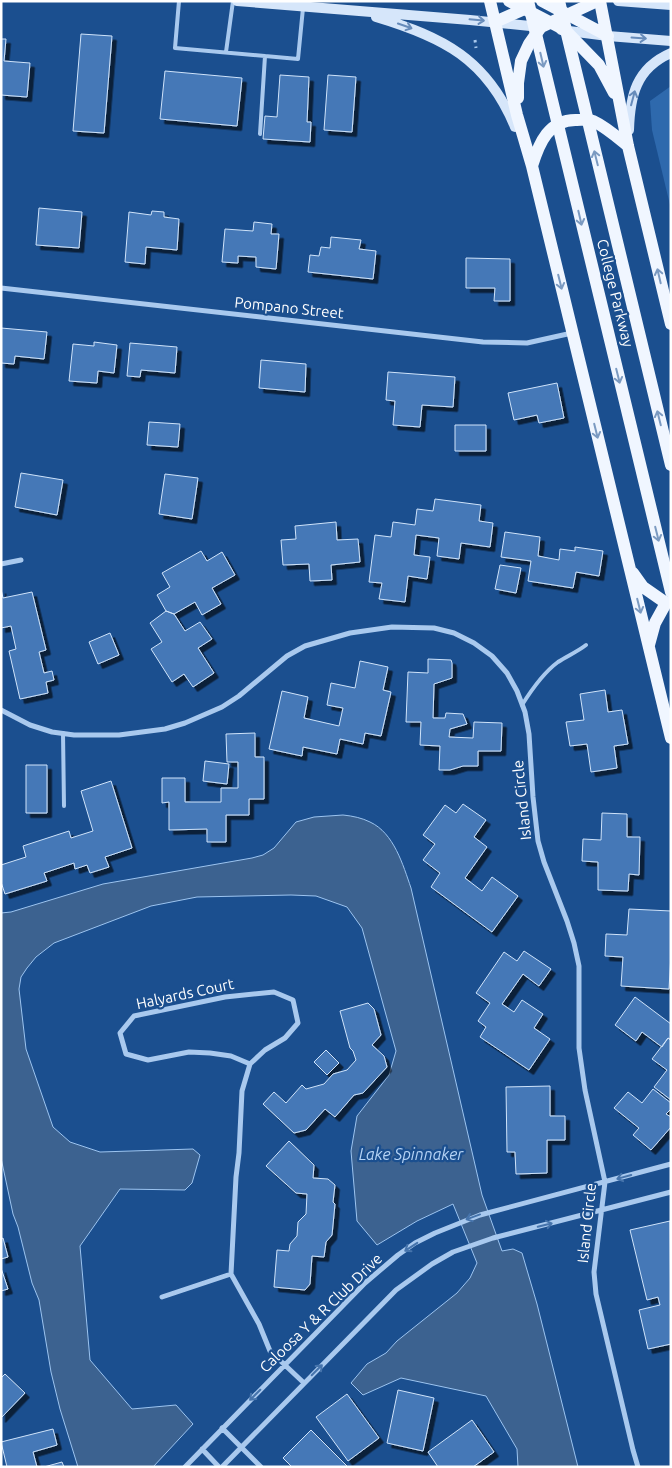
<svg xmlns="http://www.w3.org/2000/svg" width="672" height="1468" font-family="Ubuntu,sans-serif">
	<defs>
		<filter id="shadow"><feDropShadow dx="4.5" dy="4.5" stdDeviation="0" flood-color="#0009"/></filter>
	</defs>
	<rect width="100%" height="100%" fill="#1b4f8f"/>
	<path fill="#2e69ad" d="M671,86V209L652,130L650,101Z"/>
	<path fill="#3c6290" stroke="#9cc4f0" d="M343,815C353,816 362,818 370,822C394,833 403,865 411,888L482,1195L502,1251L513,1249L522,1253L537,1304L578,1467H518L517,1449L486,1396L401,1378L363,1395L351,1383L367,1364L386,1353L397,1341L457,1293L470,1278L477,1263L453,1204L417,1221L377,1245L357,1221L351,1151L357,1116L389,1075L396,1051L362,928L347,907L316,896L291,895L197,897L151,906L54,943L36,957L27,968L21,977L19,989L26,1049L53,1127L70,1142L100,1152L193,1149L200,1155L192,1183L185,1190L120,1189L80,1246L90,1360L132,1409L176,1405L193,1424L153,1467H78L60,1409L51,1372L39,1300L32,1283L18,1227L13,1214L1,1158V913L11,912L103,884L252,858L263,855L274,848L296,822L314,817Z"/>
	<path fill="#4478b7" stroke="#cfe3fa" filter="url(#shadow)" d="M81,34L112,36L104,133L73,131Z
		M1,39H6L4,61L30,63L27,97L1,95Z
		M165,71L242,78L237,126L160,119Z
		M280,75L309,77L307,122H311L310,142L263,139L265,116L277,117Z
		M328,75L356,77L352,132L324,130Z
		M39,208L82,212L79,248L36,245Z
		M152,211L164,212V217L179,219L177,250L146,247L145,264L125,262L129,212L151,215Z
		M254,222L272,224L271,234H279L276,269L256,267V257L238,256V263L222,262L225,229L253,231Z
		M331,237L361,240L359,249L376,251L373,279L308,272L310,255L319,256L321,247L330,248Z
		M466,258L510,259V301H494L495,288H466Z
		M1,328L47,332L44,359L15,356L14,364L1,363Z
		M94,342L117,345L114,373L98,371L97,383L69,381L73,344L94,346Z
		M130,343L177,347L175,373L141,370L140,377L127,376Z
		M261,360L306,364L305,392L259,388Z
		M388,372L455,377L453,407L422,405L420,427L393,425L395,401L386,400Z
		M557,383L564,418L539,423L537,415L514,420L508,393Z
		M149,422L180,424L178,447L147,445Z
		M455,425H486V451H455Z
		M21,473L63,480L57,515L15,507Z
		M165,474L198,478L192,519L159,514Z
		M435,499L481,505L479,521L493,523L490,547L461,543L459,559L437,556L439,538L416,535L414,555L430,557L427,579L408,576L405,602L379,599L382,583L369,582L375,535L391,537L393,522L415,525L417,509L433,511Z
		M336,522L337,540L358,539L360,562L331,565L332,580L310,581L309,564L283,565L281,540L296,539L295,526Z
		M505,532L540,537L538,556L559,560L560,549L575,551V547L603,551L599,576L576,572L573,588L528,581L531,561L501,557Z
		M201,551L207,561L222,552L235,575L212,588L221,604L202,615L195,602L174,614L166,611L157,595L170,587L162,573Z
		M500,565L521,568L516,593L495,589Z
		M1,589L3,598L32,592L46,650L39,652L44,673L52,671L54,680L46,682L48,693L20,699L9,651L16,649L11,626L1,628Z
		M166,611L174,614L185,631L200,622L212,639L198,648L214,673L193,687L184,674L172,682L151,649L162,642L150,623Z
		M110,633L119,655L98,664L89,642Z
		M428,659L451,660L452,663V678L434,684L433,718H445L446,713L463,714L467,724L450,729L449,737L473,738L474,722L502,723L501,751H478V766H463L450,770H439L440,746L420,745L421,722H406L408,672L428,673Z
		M360,661L388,667L383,690L391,692L381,736L365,733L363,744L340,739L337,754L303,747L302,756L269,749L282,691L308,697L304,718L339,726L343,708L327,705L331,683L355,688Z
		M605,690L608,712L622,710L628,744L614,746L617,768L591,772L587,744L570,746L566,722L584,720L580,694Z
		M255,733V757H264V799H249V815H226V842H207V829L169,830V802L162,803V778H185V802H221V788H238V762H227L226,734Z
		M205,761L229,764L227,784L203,781Z
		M26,765H47V813H26Z
		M111,781L132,848L105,857L109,867L90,873L87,865L75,869L74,863L44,873L47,881L5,894L1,882V865L26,857L23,846L69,831L71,838L93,831L81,791Z
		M463,804L486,820L474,837L487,847L465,878L482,891L492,877L518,896L492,932L431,887L440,873L423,860L435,844L423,835L445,805L456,813Z
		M602,813L627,814V837H640L639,875L629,874L628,891L598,890V862L582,861L583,839L601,840Z
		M629,909L671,911V954L669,989L621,986L623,957L605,956L606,934L627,935Z
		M524,951L551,969L539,986L523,974L502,1004L514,1012L522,1000L543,1014L534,1028L550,1039L529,1070L480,1037L486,1027L478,1021L490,1003L476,993L504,952L517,961Z
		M635,997L671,1024V1040L668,1038L662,1047L642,1032L636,1041L615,1025Z
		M368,1003L374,1009L381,1035L372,1045L384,1056L387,1067L363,1093L354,1095L335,1117L325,1109L306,1130L294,1133L263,1104L274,1092L286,1103L302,1085L306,1089L324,1084L333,1074L347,1070L356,1060L353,1051L350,1048L340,1011Z
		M668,1038L671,1040V1100L654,1087L667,1070L652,1059Z
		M326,1050L339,1063L327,1075L314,1062Z
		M550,1086V1116H565V1140H547V1173L516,1174L515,1152H507L506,1087Z
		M653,1089L671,1103V1109L666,1114L671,1117V1127L651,1150L633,1135L639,1128L614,1108L628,1092L642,1103Z
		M289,1141L314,1165L313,1178L328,1179L335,1185L333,1202L335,1204L332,1235L326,1242L324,1257L312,1256L310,1284L305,1290L274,1287L277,1250L289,1251L290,1244L297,1236L298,1222L306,1214L307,1194L296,1193L266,1166Z
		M670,1221L671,1344L648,1349L639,1310L660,1305L658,1297L647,1300L630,1230Z
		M3,1238L8,1257L1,1259V1239Z
		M1,1268L8,1289L1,1291Z
		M5,1374L25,1393L1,1418V1378Z
		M398,1390L434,1398L423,1451L387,1443Z
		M347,1394L379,1438L348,1461L316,1417Z
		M472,1420L494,1452L473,1467H438L428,1452Z
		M53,1429L57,1445L33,1452L37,1467H7L1,1442Z
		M311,1430L348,1467H292L283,1458Z
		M62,1462L64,1467H44Z"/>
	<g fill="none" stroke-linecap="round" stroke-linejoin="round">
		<path stroke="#a9c9ee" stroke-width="3" stroke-dasharray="2.5 4" stroke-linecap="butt" d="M475,40L476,48"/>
		<path stroke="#a9c9ee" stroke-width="4" d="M179,1L175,48L298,59L303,8
			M226,52L233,1
			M260,134L265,56
			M522,705C532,689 543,673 558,662C567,656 577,652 586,645
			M63,733L64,806"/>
		<path stroke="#a9c9ee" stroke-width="5" d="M1,288L483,342L527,343L572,333
			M1,564L21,560
			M1,710L30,725L52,732L74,735H119L165,729L185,723L222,707L239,696L287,656L305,646L350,633L392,627L434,628L454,633L474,643L492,656L507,673L517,691L525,712L529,734L533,797L538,841L544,862L567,921L574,943L579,966V1048L585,1090L605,1182L594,1272L596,1294L633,1450L638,1467
			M274,992L293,1000L298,1023L285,1038L265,1050L250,1064L231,1056L210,1053L189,1052L148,1060L126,1054L120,1033L134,1016L225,997Z
			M250,1064L242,1091L239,1153L236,1177L231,1274L259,1324L270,1351L304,1383
			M162,1297L231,1274
			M222,1428L261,1467
			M202,1449L219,1467
			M185,1467L365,1283L398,1255L415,1243L435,1233L480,1215L671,1164
			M222,1467L396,1290L432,1264L453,1252L493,1238L671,1192"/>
		<path stroke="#d6e6fa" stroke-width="10" d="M237,1L470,20L540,27
			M618,1L671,5
			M376,17C443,37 487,59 515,127
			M561,30L608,36L671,41
			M629,130C630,96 636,68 671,53"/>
		<path stroke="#f0f6ff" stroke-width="12" d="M490,1L517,115L532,166L671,738
			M509,1L565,30L599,65L614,93
			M542,1L608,36
			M600,1L628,146L671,324
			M495,22L529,7
			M518,98V83L521,61L529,44L541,27L597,1
			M532,166C539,143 549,119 577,120C582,120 588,119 593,121C606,127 617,137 628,146
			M633,573L643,587L666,603L671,602
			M649,645L655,623L666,603"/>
		<path stroke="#f0f6ff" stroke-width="12" d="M528,1L671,592
			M559,1L671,465"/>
	</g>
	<defs><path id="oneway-shaft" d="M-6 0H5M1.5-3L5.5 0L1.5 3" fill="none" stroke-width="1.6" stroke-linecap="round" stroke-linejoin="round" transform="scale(1.25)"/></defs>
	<g stroke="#668bba">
		<use href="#oneway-shaft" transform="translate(477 20) rotate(5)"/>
		<use href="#oneway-shaft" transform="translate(405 26) rotate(19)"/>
		<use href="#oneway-shaft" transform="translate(639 38) rotate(4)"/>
		<use href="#oneway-shaft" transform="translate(633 98) rotate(-75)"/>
	</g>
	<g stroke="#7b9ac1">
		<use href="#oneway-shaft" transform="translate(542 60) rotate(77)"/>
		<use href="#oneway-shaft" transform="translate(596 158) rotate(-104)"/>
		<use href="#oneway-shaft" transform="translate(580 218) rotate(77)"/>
		<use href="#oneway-shaft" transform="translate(659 276) rotate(-103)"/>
		<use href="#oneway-shaft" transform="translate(560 282) rotate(76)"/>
		<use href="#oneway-shaft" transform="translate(618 376) rotate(76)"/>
		<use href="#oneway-shaft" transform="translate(659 418) rotate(-104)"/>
		<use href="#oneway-shaft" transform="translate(596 431) rotate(76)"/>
		<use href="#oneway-shaft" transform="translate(657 534) rotate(76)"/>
		<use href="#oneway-shaft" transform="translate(639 606) rotate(76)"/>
	</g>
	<g stroke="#4674ac">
		<use href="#oneway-shaft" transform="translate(624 1177) rotate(165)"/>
		<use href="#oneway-shaft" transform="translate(473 1217) rotate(160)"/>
		<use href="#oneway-shaft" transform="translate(545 1225) rotate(-14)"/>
		<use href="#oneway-shaft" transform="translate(411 1247) rotate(147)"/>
		<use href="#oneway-shaft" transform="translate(317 1370) rotate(-45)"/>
		<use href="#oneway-shaft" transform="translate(255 1395) rotate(135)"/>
	</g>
	<g text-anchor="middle" stroke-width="4.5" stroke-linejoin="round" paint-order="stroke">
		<g font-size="15" fill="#fff" stroke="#1b4f8f">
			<text transform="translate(615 293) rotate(76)" y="5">College Parkway</text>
			<text transform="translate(289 308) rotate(6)" y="5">Pompano Street</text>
			<text transform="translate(522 800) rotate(-96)" y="5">Island Circle</text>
			<text transform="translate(185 994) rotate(-12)" y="5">Halyards Court</text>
			<text transform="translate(587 1223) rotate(-84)" y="5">Island Circle</text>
			<text transform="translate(321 1313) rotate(-44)" y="5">Caloosa Y &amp; R Club Drive</text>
		</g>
		<g font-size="16" font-style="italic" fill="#b5d3f5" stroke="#1b4f8f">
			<text x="411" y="1160">Lake Spinnaker</text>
		</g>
	</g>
	<rect width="672" height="1468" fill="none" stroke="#ffffff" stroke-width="5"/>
</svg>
